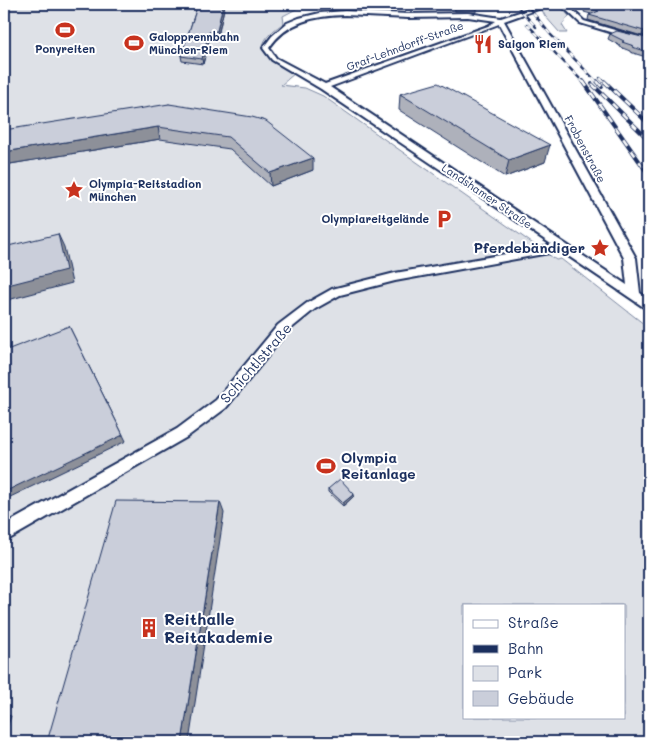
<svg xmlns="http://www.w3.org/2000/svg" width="653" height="746" font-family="Mali,sans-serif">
	<rect width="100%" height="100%" fill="#fff"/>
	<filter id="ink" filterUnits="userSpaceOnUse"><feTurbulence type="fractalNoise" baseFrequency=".02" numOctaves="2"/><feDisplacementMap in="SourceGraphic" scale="10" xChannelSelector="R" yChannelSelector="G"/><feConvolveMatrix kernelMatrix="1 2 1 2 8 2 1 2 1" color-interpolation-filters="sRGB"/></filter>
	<g filter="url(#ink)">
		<path fill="#dee1e7" stroke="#7c88a2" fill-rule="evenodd" d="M4,4H381L377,13L300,7L283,16L284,23C247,47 265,59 295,73L281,85L305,88L323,96L556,260L561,259L649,328V742H4ZM464,605H624V717H464Z
			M555,5L560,6L569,16L562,25L567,33H560L545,16L542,10Z"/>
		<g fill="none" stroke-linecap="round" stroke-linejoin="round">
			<g stroke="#1b2f5e" stroke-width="4">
				<path id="minor" d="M544,4H552L504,21L636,258L640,293L649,299V309L645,308L558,249L549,253L395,281L340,295L315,309L288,331L226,408L187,437L4,542V525L177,429L216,400L278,325L307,303L332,289L395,273L546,247L551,244L321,89L272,60L263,48L272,36L287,23L299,18L320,13L345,11L408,14L468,13L501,18ZM345,15L408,18L468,17L496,21L488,26L325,84L276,58L269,48C287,21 315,16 345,15ZM499,24L624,258L627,285L330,87Z
					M560,4H566L584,21L642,38L649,35V39L643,42L580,23Z"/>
			</g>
			<use href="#minor" fill="#fff" fill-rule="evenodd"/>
			<g stroke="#1b2f5e" stroke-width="2.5">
				<path id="rail-far1" d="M515,4L536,27
					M526,4L550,34L598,83
					M527,24L584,83
					M600,78L605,83"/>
			</g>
			<g stroke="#1b2f5e" stroke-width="4">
				<path id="rail" d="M583,81L649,175
					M597,81L602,87
					M604,81L649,124
					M592,84L649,140"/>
			</g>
			<use href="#rail-far1" stroke="#fff" stroke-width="2" stroke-dasharray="5.5" stroke-linecap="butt"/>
			<use href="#rail" stroke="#fff" stroke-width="2.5" stroke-dasharray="7" stroke-linecap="butt"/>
		</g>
		<path fill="#aeb1bb" stroke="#1b2f5e" d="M46,4H88L82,8L47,6Z
			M198,4H225L218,36L210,37L203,64L182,61L181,56Z
			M454,4H476V12L455,11Z
			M649,4V33L642,36L588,20L589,15L591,14L584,12L585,7Z
			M610,34L646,38L649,36V58L630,52V51L620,47V46L608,39Z
			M400,94L545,162L505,177L399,110Z
			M169,104L313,170L271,186L230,149L160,139L4,165Z
			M328,489L354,496L343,506L328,492Z"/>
		<path fill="#8d9099" stroke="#1b2f5e" d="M81,4H88L82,8Z
			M223,4H225L218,36L217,31Z
			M649,29V33L642,36L644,31Z
			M209,32L210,37L203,64L202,59Z
			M158,127L160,139L4,165V152Z
			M550,145L545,162L505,177L509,160Z
			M313,158V170L271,186L270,173Z
			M58,234L64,247L72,283L4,301V286Z
			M69,326L126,441L4,500V492Z
			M354,494V496L343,506V503Z
			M220,502L224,513L189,742H182Z
			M4,714L11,716L4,737Z"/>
		<path fill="#caceda" stroke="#1b2f5e" d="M198,4H223L217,31L209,32L202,59L181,56Z
			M456,4H476V6H456Z
			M594,4H649V29L644,31L589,15L599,11L585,7Z
			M617,31L646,38L649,36V52L632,47L634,46L622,42L624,41L610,34Z
			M438,83L550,145L509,160L400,94Z
			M169,104L252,117L266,121L313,158L270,173L228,137L158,127L4,152V130Z
			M58,234L66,270L4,286V247Z
			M69,326L123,435L4,492V351Z
			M340,479L354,494L343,503L328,489Z
			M116,501L220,502L182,742H47Z"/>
	</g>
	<defs>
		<g id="stadium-bare" transform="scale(1.5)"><path d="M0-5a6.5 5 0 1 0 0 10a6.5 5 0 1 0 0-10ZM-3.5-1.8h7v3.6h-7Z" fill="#c8321e" stroke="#fff" stroke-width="2.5" paint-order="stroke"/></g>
		<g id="restaurant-bare" transform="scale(1.5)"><path d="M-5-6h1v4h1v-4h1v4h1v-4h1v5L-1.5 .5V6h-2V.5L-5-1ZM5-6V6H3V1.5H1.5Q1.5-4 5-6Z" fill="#c8321e" stroke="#fff" stroke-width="2.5" paint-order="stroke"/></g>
		<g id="sight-bare" transform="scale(1.5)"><path d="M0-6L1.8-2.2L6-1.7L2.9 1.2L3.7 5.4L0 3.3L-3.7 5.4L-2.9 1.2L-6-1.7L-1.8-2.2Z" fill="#c8321e" stroke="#fff" stroke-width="2.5" paint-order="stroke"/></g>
		<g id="parking-bare" transform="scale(1.5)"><path d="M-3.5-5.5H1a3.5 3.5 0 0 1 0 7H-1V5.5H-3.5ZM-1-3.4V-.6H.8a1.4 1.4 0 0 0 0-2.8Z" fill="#c8321e" stroke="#fff" stroke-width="2.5" paint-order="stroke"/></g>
		<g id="building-bare" transform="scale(1.5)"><path d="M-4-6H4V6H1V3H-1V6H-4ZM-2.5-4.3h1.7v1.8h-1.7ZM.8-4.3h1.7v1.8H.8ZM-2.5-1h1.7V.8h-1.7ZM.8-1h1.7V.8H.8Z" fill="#c8321e" stroke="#fff" stroke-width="2.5" paint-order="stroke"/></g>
	</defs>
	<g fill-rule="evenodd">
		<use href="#stadium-bare" x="65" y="30"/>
		<use href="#stadium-bare" x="134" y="43"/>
		<use href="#restaurant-bare" x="483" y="44"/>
		<use href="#sight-bare" x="74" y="190"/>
		<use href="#parking-bare" x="444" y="219"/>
		<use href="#sight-bare" x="600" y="248"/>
		<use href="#stadium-bare" x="326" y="466"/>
		<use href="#building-bare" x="149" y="628"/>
	</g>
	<g text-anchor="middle" stroke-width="4" stroke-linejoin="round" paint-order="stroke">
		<g font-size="11" font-weight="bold" fill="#1b2f5e" stroke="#fff" text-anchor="start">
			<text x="149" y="41">Galopprennbahn<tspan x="149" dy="13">München-Riem</tspan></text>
			<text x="498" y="48">Saigon Riem</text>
			<text x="65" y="53" text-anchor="middle">Ponyreiten</text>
			<text x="89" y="188">Olympia-Reitstadion<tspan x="89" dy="13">München</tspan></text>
			<text x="429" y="223" text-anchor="end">Olympiareitgelände</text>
		</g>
		<g font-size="11" fill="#1b2f5e" stroke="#fff">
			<text transform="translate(405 46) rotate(-20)" y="4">Graf-Lehndorff-Straße</text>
			<text transform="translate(585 149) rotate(62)" y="4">Frobenstraße</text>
			<text transform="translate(487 196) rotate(34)" y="4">Landshamer Straße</text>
		</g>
		<g font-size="14" font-weight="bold" fill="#1b2f5e" stroke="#fff" text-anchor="end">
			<text x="585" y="253">Pferdebändiger</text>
			<text x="341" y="463" text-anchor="start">Olympia<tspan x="341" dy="16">Reitanlage</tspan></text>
		</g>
		<g font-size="14" fill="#1b2f5e" stroke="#fff">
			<text transform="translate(256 363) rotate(-49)" y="5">Schichtlstraße</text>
		</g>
		<g font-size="16" font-weight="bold" fill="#1b2f5e" stroke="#fff" text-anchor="start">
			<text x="164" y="625">Reithalle<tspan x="164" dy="18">Reitakademie</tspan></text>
		</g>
	</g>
	<rect width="653" height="746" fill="none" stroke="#fff" stroke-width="20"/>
	<rect x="10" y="10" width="633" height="726" fill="none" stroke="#1b2f5e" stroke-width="2" filter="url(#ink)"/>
	<rect x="463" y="604" width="162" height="115" fill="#ffffff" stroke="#a4acbf"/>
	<rect x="473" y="620" width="25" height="8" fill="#ffffff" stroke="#a4acbf"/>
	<text x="508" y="628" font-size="15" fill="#1b2f5e">Straße</text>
	<rect x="473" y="645" width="25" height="8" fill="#1b2f5e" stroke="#a4acbf"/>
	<text x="508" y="654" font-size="15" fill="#1b2f5e">Bahn</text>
	<rect x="473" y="666" width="25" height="15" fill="#dee1e7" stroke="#a4acbf"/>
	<text x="508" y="678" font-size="15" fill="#1b2f5e">Park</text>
	<rect x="473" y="691" width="25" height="15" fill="#caceda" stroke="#a4acbf"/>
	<text x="508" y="704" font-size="15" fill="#1b2f5e">Gebäude</text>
</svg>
